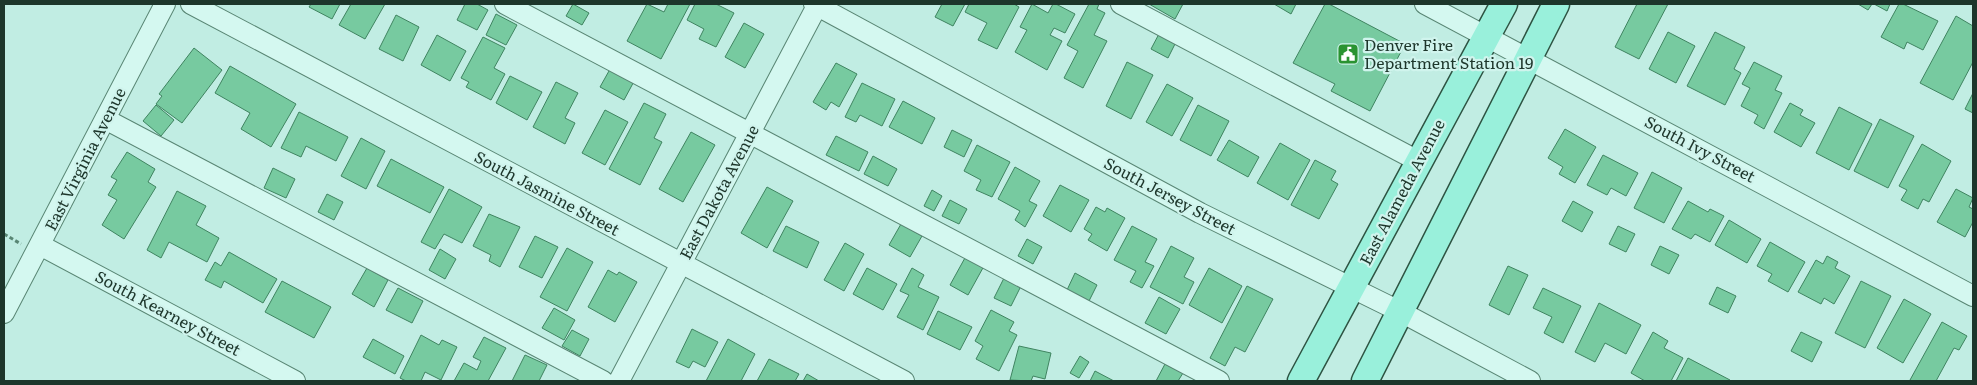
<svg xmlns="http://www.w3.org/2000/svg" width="1977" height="385" font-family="Literata,serif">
	<rect width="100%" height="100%" fill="#c1ede3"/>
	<path fill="#77caa0" stroke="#3f8460" d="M311,4H340L332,19L309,7Z
		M351,4H385L365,39L339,25Z
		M465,4H477L488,10L477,30L457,20Z
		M573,4L589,13L582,25L566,16Z
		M647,4L664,12L668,4H690L661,59L627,41Z
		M695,4H716L734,13L716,47L699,39L704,29L687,20Z
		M942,4H965L953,26L935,17Z
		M969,4H1014L1019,7L997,49L978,40L987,23L965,12Z
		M1032,4L1048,13L1053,4H1056L1075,14L1065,33L1054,28L1050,35L1062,41L1047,70L1015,52L1027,30L1020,27Z
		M1089,4H1099L1097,9L1105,13L1094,35L1107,41L1083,88L1064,78L1078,51L1067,45Z
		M1149,4H1183L1175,19Z
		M1274,4H1296L1291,14Z
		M1325,4H1329L1405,44L1370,111L1331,91L1335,84L1293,63Z
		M1637,4H1668L1639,59L1615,47Z
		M1858,4H1872L1868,10Z
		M1874,4H1890L1887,11Z
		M1899,4H1903L1938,21L1923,50L1907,42L1904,49L1881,37Z
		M496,14L517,25L506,45L486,35Z
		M396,15L419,27L403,61L379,49Z
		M1956,16L1973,26V62L1953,100L1920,83Z
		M744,23L764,34L745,68L725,57Z
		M1160,32L1177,40L1168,58L1151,49Z
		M1668,32L1695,46L1676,83L1649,69Z
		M1715,32L1745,47L1734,69L1741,73L1725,105L1687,86Z
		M437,35L466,51L450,81L421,65Z
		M483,37L505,48L494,68L505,74L491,100L466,87L469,82L461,78Z
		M194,48L222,70L182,123L156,104L162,96L159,94Z
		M614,62L638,74L624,100L600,87Z
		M1127,62L1153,75L1131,119L1106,106Z
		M1754,62L1782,76L1775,90L1782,93L1764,129L1754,123L1758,115L1741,106L1750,88L1742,84Z
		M836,63L857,74L839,107L831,102L826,110L813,102Z
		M230,66L296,104L271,147L241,129L250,113L215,93Z
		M510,76L542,92L527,120L496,103Z
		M556,82L578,93L565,118L575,123L565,144L533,127Z
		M862,83L895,99L882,126L860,115L856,122L845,117Z
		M1167,84L1193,98L1172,136L1146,122Z
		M1973,93V113L1965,109Z
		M903,101L935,118L922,144L889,127Z
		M644,103L666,114L654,138L662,142L640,185L609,169Z
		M1790,103L1803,110L1800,115L1815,123L1801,147L1774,132Z
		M156,105L174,120L161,136L143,121Z
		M1198,105L1229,121L1211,156L1180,140Z
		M1839,107L1872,124L1849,170L1816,153Z
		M605,110L628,122L605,165L582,153Z
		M299,112L348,137L336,161L306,146L301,157L281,148Z
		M1880,119L1914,136L1888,188L1854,171Z
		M1565,129L1596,147L1575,183L1559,174L1563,167L1548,158Z
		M952,130L972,140L964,157L944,147Z
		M691,132L715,145L683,202L659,189Z
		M836,136L868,152L859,171L826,155Z
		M361,138L385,151L366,189L341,176Z
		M1229,140L1259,157L1248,177L1217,160Z
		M1280,143L1310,160L1288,200L1257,183Z
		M1922,144L1951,161L1929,202L1923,199L1918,209L1901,200L1907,190L1899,186Z
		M977,145L1010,162L992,197L976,190L981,180L964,171Z
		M127,152L155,169L148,182L156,187L124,239L102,225L117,200L108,195L117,180L111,177Z
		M1603,155L1638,173L1626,196L1611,188L1607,195L1587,185Z
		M873,156L897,169L888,186L864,174Z
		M391,159L444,187L430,213L377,186Z
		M1315,160L1336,171L1331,180L1338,184L1319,219L1291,205Z
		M1015,167L1040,181L1029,201L1037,205L1025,227L1015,220L1020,211L998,199Z
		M273,168L295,179L286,198L264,188Z
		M1652,172L1682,188L1664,223L1634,208Z
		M1060,185L1089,200L1071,232L1043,216Z
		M767,187L793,201L767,248L741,233Z
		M449,189L482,207L462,243L444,234L435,249L421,242Z
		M1956,189L1973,198L1969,207L1973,209V222L1965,237L1937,222Z
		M932,190L942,196L934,211L924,206Z
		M177,191L206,206L196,225L219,238L207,262L169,242L161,258L147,250Z
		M327,194L343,202L334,220L318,212Z
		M950,200L967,209L959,224L942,216Z
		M1573,201L1593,212L1582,232L1562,221Z
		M1688,201L1708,212L1710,209L1724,216L1710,242L1695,234L1691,239L1672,229Z
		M1096,207L1105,212L1107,208L1125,218L1107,251L1088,240L1092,234L1084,229Z
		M489,214L520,227L500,267L489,261L491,255L473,246Z
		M1729,220L1761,239L1747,263L1715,245Z
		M901,224L922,236L910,257L889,245Z
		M786,226L819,242L807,268L773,251Z
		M1132,226L1157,239L1145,262L1154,266L1142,288L1130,282L1136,271L1114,260Z
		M1618,226L1635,234L1626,252L1609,244Z
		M535,236L558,247L542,278L519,267Z
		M1027,239L1042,247L1033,264L1018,256Z
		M1770,242L1805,262L1788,292L1768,281L1772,274L1757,266Z
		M845,243L864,254L844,291L824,280Z
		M1171,246L1194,258L1184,277L1194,282L1183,304L1150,287Z
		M1660,246L1679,255L1669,274L1651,265Z
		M567,248L593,262L567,311L540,297Z
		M440,249L456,259L445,279L429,270Z
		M229,252L277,279L263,303L224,281L221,288L205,280L215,262L221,266Z
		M966,256L984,266L968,295L950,285Z
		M1827,256L1838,262L1835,268L1850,276L1834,304L1824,298L1821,304L1798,292L1816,260L1823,264Z
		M1508,266L1528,275L1509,315L1489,305Z
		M367,268L388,280L374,307L352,294Z
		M867,268L897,284L883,310L853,294Z
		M912,268L924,275L918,287L939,297L923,330L897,317L909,295L900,291Z
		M1209,268L1242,286L1222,323L1189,305Z
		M608,270L617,275L619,272L637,282L615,322L588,307Z
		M1075,273L1097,285L1089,301L1067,290Z
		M1004,278L1021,286L1011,306L994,298Z
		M282,281L331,307L314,338L265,312Z
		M1861,281L1891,296L1865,348L1835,333Z
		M1247,286L1273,299L1245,352L1235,347L1225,366L1210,358Z
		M1717,287L1736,296L1728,313L1709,304Z
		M398,288L423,301L412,323L386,310Z
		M1543,288L1581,306L1563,343L1544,333L1552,317L1533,308Z
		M1159,297L1180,309L1166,334L1145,323Z
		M1904,299L1931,314L1903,363L1877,348Z
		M1599,303L1641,325L1626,354L1605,343L1595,362L1575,352Z
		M554,308L575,320L564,340L542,328Z
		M991,310L1014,322L1009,331L1017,335L999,371L976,359L983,346L975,341Z
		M938,311L972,327L960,350L927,334Z
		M1942,322L1967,336L1959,350L1954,348L1936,381H1913L1910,380Z
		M692,329L718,342L705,367L693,361L689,368L676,362Z
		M572,330L589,339L580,356L562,346Z
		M1653,332L1668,341L1664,348L1683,358L1671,381H1645L1631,373Z
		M1801,332L1822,342L1812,362L1791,351Z
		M421,335L439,345L442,340L457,347L441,380L425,372L421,381H406L400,378Z
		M484,337L506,348L488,381H454L464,363L477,370L481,361L473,357Z
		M373,339L404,356L395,374L363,357Z
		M728,339L755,354L741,381H706Z
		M1019,346L1051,353L1045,379L1033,376L1031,381L1010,380Z
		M525,355L547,365L539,381H512Z
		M1080,356L1089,362L1079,378L1070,373Z
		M1688,358L1730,380V381H1676Z
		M769,359L799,374L795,381H757Z
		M1165,364L1183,373L1178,381H1156Z
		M1095,371L1114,381H1090Z
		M807,374L819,381H803Z"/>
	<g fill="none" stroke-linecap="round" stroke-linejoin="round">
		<g stroke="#598674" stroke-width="22">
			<path id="minor" d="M191,4L904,381
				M505,4L1219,381
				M814,4L1200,213L1401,312L1530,381
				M1121,4L1418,161
				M1425,4L1973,296
				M105,119L603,381
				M40,245L295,381
				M4,313L165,4
				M619,381L818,4"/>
		</g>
		<g stroke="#2d5342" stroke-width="29">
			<path id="major" d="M1301,381L1504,4
				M1365,381L1556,4"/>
		</g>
		<path stroke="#598674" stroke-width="3" stroke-dasharray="4 2.5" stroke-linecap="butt" d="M4,234L21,244"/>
		<use href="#minor" stroke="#d4f8f0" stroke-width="20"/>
		<use href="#major" stroke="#99f0db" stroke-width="26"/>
	</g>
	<defs>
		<g id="civic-square" transform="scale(1.125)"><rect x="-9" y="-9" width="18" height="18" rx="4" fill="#2a9331" stroke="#d0f4ed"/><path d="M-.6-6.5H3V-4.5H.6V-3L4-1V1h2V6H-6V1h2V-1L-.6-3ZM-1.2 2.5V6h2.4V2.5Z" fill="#fff"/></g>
	</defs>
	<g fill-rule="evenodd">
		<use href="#civic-square" x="1348" y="54"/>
	</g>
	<g text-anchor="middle" stroke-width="4.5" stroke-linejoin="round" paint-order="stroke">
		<g font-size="16" fill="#1d362b" stroke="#d0f4ed" text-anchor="start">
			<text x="1364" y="51">Denver Fire<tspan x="1364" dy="18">Department Station 19</tspan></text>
		</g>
		<g font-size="16" fill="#1d362b" stroke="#d0f4ed">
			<text transform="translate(1700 149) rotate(28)" y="6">South Ivy Street</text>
			<text transform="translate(85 159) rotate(-63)" y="6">East Virginia Avenue</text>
			<text transform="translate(719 192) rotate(-62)" y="6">East Dakota Avenue</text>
			<text transform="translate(1402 192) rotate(-62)" y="6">East Alameda Avenue</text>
			<text transform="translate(547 193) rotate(28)" y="6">South Jasmine Street</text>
			<text transform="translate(1170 196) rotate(28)" y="6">South Jersey Street</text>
			<text transform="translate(168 313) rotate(28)" y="6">South Kearney Street</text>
		</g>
	</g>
	<rect width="1977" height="385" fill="none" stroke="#1d362b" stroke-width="10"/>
</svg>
